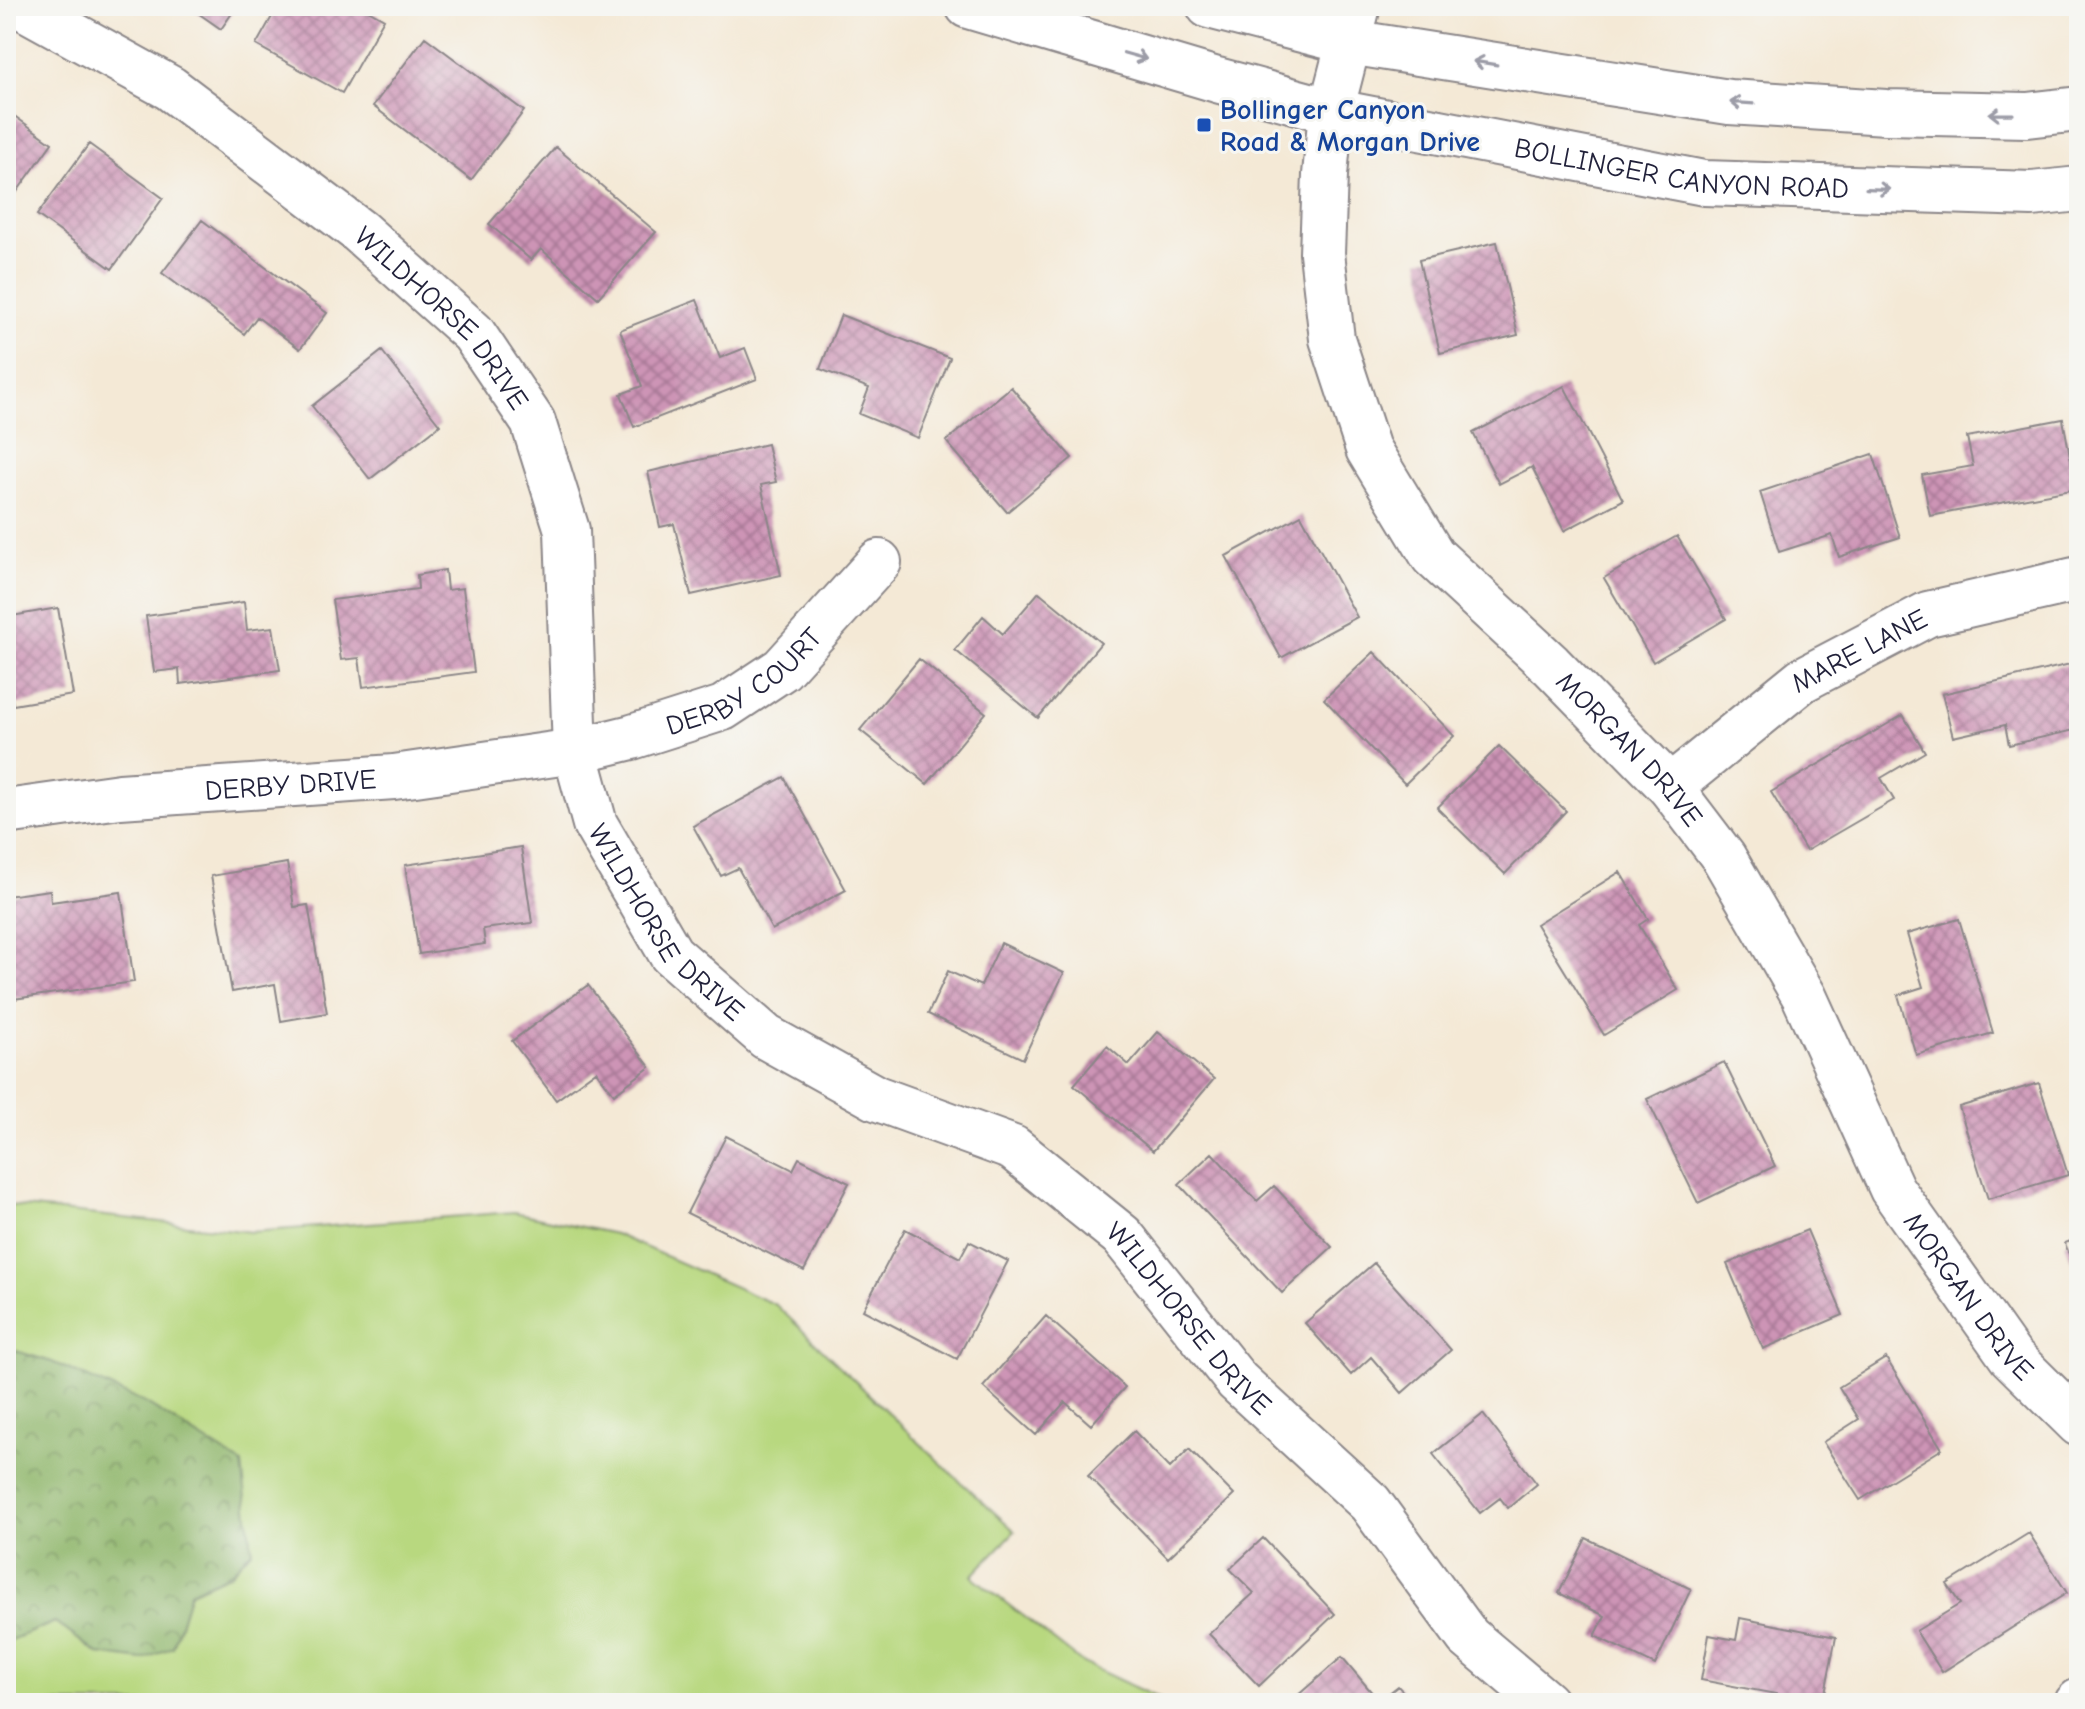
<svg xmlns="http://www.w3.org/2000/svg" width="2085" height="1709" font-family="'Comic Neue',sans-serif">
	<defs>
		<pattern id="forest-crowns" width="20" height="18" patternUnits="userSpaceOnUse" patternTransform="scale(2)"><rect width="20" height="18" fill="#92b86e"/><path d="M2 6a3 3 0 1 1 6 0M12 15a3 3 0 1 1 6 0" fill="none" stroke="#77955c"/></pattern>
		<pattern id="building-cross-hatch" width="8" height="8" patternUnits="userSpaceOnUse" patternTransform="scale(2)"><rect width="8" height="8" fill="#cd94b6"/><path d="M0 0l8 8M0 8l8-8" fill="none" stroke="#a67895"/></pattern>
	</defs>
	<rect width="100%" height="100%" fill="#f6f6f2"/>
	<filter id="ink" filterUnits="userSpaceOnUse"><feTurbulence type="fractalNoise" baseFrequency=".0125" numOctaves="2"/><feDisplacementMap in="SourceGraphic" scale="16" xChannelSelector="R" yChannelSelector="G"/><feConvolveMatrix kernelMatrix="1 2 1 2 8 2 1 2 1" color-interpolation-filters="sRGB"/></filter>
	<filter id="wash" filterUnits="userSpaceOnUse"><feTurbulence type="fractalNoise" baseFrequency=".006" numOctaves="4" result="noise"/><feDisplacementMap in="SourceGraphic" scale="32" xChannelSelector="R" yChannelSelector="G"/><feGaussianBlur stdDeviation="1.8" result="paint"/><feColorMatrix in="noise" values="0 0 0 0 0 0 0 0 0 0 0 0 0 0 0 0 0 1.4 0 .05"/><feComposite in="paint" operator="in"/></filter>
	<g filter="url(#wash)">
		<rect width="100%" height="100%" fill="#f4e9d6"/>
		<path fill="#b8d87f" stroke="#6d7d5d" stroke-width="2" d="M6,1205L251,1232L514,1212L615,1234L776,1305L953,1475L1015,1531L972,1576L1081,1662L1168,1703H6V1642L55,1622L98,1654L173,1647L190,1592L230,1574L52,1362L6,1348Z"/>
		<path fill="url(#forest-crowns)" stroke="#5a6d54" stroke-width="2" d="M6,1348L52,1362L145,1403L242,1464L252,1550L230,1574L190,1592L173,1647L142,1660L98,1654L55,1622L6,1642Z"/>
		<g id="blocks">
			<path fill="url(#building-cross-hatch)" d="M188,6H237L221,29Z
				M278,6H361L384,19L342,93L256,45Z
				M425,37L524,111L471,180L373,106Z
				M6,110L52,143L6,207Z
				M89,144L163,198L112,269L37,215Z
				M556,147L656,232L598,298L541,249L531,260L489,224Z
				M202,220L327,313L300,349L257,317L244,334L162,273Z
				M1497,242L1518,335L1440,353L1419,260Z
				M697,300L720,358L745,348L757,379L634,427L621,394L642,386L620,330Z
				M841,315L950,358L918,438L859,414L869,388L820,369Z
				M382,351L440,425L370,479L312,406Z
				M1564,386L1623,500L1564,531L1532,467L1499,484L1473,433Z
				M1011,387L1072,458L1007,512L946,441Z
				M2063,419L2076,489L1930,516L1922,475L1973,466L1967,437Z
				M767,444L776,482L761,485L781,575L691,595L674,524L660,527L648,472Z
				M1873,454L1900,537L1839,557L1832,535L1779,552L1760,492Z
				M1301,515L1357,617L1281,658L1226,556Z
				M1677,536L1726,619L1653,662L1604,578Z
				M445,570L447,590L463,588L474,672L363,687L359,658L341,660L332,600L418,589L417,575Z
				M1039,592L1101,643L1038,718L955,650L983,616L1003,634Z
				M244,602L247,630L273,627L280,670L180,684L179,669L154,672L146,616Z
				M58,608L73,695L13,705L9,680H6V617Z
				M1374,652L1454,736L1405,784L1324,699Z
				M919,659L986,713L927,784L860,730Z
				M2079,662V729L2009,745L2005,725L1953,737L1942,694Z
				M1903,715L1925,752L1881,778L1894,800L1806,851L1771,792Z
				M1499,746L1566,811L1505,874L1437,808Z
				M784,777L846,890L772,930L738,868L721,876L693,826Z
				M521,847L532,923L483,929L485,944L419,954L405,865Z
				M287,863L294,907L308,905L327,1013L281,1021L275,984L232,992L211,876Z
				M1620,872L1648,919L1639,925L1678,990L1604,1035L1536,924Z
				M50,890L51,902L121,892L134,982L6,1000V896Z
				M1959,919L1993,1033L1916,1055L1898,995L1923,987L1907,934Z
				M1001,943L1064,973L1023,1059L928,1014L948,971L981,986Z
				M588,985L650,1067L614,1094L596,1071L556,1100L512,1041Z
				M1158,1032L1214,1079L1153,1151L1074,1085L1107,1046L1129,1065Z
				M1724,1062L1775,1166L1698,1203L1647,1099Z
				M2039,1083L2068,1175L1988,1199L1959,1107Z
				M726,1136L793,1170L799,1158L849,1183L804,1271L687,1213Z
				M1212,1153L1257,1201L1274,1186L1332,1247L1282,1293L1179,1184Z
				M905,1229L960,1258L969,1241L1008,1261L957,1359L863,1310Z
				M1807,1230L1843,1315L1763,1349L1727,1264Z
				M2079,1238V1282L2065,1243Z
				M1374,1263L1451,1350L1402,1393L1371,1357L1351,1375L1305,1323Z
				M1046,1316L1125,1387L1091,1425L1065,1402L1036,1435L983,1387Z
				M1886,1358L1942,1449L1860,1500L1823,1442L1859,1419L1839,1387Z
				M1483,1414L1537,1484L1508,1508L1500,1498L1480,1513L1433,1454Z
				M1134,1431L1170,1468L1189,1449L1234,1495L1168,1558L1088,1476Z
				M2029,1533L2067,1593L1942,1672L1916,1631L1960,1604L1947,1584Z
				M1263,1538L1335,1614L1259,1686L1209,1634L1254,1593L1230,1569Z
				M1586,1538L1691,1589L1655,1665L1595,1636L1605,1616L1559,1593Z
				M1740,1618L1836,1637L1823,1703L1701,1680L1709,1635L1736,1640Z
				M1342,1657L1379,1701L1398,1686L1413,1703H1289Z"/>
		</g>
	</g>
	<g filter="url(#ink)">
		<use href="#blocks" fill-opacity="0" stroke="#8b8688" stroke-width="2"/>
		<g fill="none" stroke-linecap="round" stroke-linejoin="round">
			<g stroke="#8b8688" stroke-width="48">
				<g id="minor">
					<path id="s1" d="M21,6L170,88L359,231L473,333L533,422L567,530L575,751L595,824L671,954L766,1037L876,1098L1013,1148L1122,1236L1237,1381L1370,1503L1468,1637L1546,1703"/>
					<path id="s2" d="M1358,6L1331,111L1325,175L1322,253L1332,339L1368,449L1433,556L1551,665L1670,787L1724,858L1804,996L1892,1189L2011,1357L2079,1424"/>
					<path id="s3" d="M1670,787L1802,680L1928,614L2079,579"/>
					<path id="s4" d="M6,812L120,796L394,777L575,751L632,737L723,708L782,669L879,562"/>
					<path d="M2077,1703L2079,1701"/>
				</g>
			</g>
			<g stroke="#8b8688" stroke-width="48">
				<g id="major">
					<path id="s5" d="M968,6L1217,80L1331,111L1704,183L2032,194L2079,189"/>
					<path d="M1209,6L1349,42L1729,102L1886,112L2027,115L2079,109"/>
				</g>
			</g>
			<use href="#minor" stroke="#fff" stroke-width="44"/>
			<use href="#major" stroke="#fff" stroke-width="44"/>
		</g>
		<defs><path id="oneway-shaft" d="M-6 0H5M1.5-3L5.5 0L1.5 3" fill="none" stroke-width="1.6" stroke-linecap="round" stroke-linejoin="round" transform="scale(2)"/></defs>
		<g stroke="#9c9ca7">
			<use href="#oneway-shaft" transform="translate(1135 56) rotate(16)"/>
			<use href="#oneway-shaft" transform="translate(1485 63) rotate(-171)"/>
			<use href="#oneway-shaft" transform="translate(1742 103) rotate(-176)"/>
			<use href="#oneway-shaft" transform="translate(2001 114) rotate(-179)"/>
			<use href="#oneway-shaft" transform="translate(1878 189) rotate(2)"/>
		</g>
	</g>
	<rect fill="#1a4fb4" stroke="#f6f6f2" stroke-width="3" x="1196" y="117" width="16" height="16" rx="4"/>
	<g text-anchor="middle" stroke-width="6" stroke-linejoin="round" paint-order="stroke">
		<g font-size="28" font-weight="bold" fill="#164399" stroke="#f6f6f2" text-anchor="start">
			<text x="1220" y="119">Bollinger Canyon<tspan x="1220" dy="32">Road &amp; Morgan Drive</tspan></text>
		</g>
		<g font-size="28" fill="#22223b" stroke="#f6f6f2">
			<text dy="10" stroke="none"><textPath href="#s5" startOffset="734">BOLLINGER CANYON ROAD</textPath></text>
			<text dy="10" stroke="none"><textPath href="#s1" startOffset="528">WILDHORSE DRIVE</textPath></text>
			<text dy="10" stroke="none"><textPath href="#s3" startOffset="234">MARE LANE</textPath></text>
			<text dy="10" stroke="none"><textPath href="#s4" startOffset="758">DERBY COURT</textPath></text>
			<text dy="10" stroke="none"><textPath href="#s2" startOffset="854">MORGAN DRIVE</textPath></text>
			<text dy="10" stroke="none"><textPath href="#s4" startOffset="286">DERBY DRIVE</textPath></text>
			<text dy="10" stroke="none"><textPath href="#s1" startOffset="1200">WILDHORSE DRIVE</textPath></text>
			<text dy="10" stroke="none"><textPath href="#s2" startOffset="1502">MORGAN DRIVE</textPath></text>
			<text dy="10" stroke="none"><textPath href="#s1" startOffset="1872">WILDHORSE DRIVE</textPath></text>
		</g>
	</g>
	<rect width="2085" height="1709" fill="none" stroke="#f6f6f2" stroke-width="32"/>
</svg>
